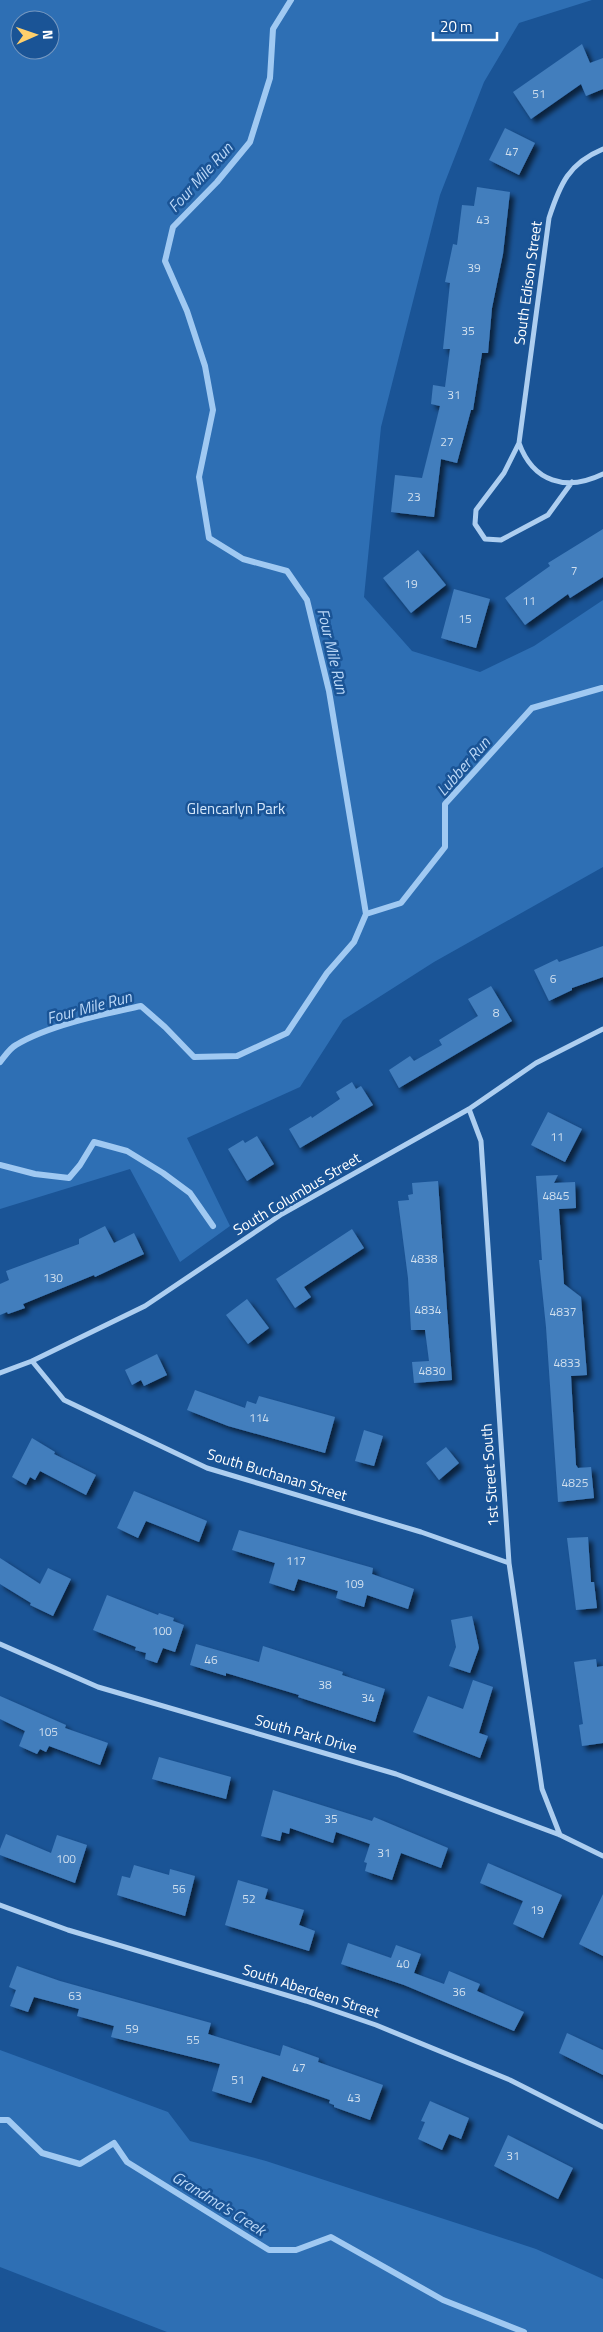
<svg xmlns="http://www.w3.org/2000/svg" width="603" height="2332" font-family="'Titillium Web',sans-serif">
	<defs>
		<filter id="shadow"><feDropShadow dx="4.5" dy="4.5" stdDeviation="2.5" flood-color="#0009"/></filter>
	</defs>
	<rect width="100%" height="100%" fill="#1a5496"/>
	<path fill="#2e6fb4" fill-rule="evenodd" d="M0,0H592L519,23L484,82L440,195L381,427L364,597L412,651L480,672L534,646L603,600V867L434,962L343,1020L300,1087L187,1138L230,1226L180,1262L130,1169L0,1209ZM20,20H50V50H20Z
		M0,2050L168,2112L190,2141L266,2161L536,2249L603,2279V2332H167L0,2267Z"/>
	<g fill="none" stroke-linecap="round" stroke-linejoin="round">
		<path stroke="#a0c9f2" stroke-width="6" d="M366,914L401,903L445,847V804L532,708L602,688
			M0,1062C5,1056 10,1048 16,1045C49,1025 104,1014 141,1006L165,1027L194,1057L237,1056L287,1033L327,973L354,942L366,914L329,691L307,600L287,571L243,559L209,538L199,477L213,410L205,366L187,311L165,261L173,227L217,182L250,142L270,78L273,29L291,0
			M0,1165L35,1174L69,1178L80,1165L94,1142L127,1151L163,1173L190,1193L213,1226
			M0,2120H8L42,2153L80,2164L114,2143L127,2162L269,2250H296L331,2237L443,2300L524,2332"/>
	</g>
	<path fill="#437ebd" filter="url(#shadow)" d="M582,44L590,63L603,58V89L586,96L581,84L531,119L513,92Z
		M505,128L535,143L519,175L489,160Z
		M477,187L510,192L503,254L492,308L488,353H482L473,410H471L457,463L441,459L434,517L391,512L395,475L422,478L440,406L431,404L433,385L445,387L450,349H443L450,283L445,282L453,244L457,245L462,205L474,206Z
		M603,529V577L570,598L568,594L525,625L505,598L550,566L548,563Z
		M418,550L446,585L411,613L383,578Z
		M454,589L490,599L476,648L441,638Z
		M603,946V977L572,988V990L549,1001L534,970L557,959L559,962Z
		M491,986L512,1021L399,1088L389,1070L410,1056L414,1061L442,1045L439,1040L478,1016L468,999Z
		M352,1082L356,1089L361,1086L373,1105L300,1148L289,1129L311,1116L312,1118L340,1099L336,1092Z
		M548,1112L582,1129L565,1162L531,1145Z
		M257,1136L274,1164L247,1181L228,1149L243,1140L245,1143Z
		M558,1175L554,1183L575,1182L576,1208L559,1209L564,1284L581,1297L584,1337L587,1375L571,1376L576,1465L578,1468L591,1467L594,1498L558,1502L546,1327L539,1260H542L536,1176Z
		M438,1181L452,1380L414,1383L412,1362L429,1361L425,1330H411L408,1278L398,1201L409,1200L408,1195L413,1194L412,1183Z
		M105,1226L114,1243L134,1233L144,1254L95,1277L94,1275L23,1304L25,1308L8,1314L7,1312L0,1315V1284L9,1280L6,1271L79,1244V1239Z
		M352,1229L364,1248L304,1287L311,1297L295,1308L276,1279Z
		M247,1299L269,1328L248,1344L226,1315Z
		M157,1354L167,1375L144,1386L141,1380L132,1385L125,1370Z
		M195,1390L245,1408L247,1401L256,1404L259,1396L335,1417L325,1453L228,1426L187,1410Z
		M364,1430L383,1436L374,1466L355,1461Z
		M32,1438L55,1452L54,1454L96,1475L86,1495L40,1471L35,1480L30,1477L26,1485L12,1477Z
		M446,1447L459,1463L439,1480L426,1463Z
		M134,1491L207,1521L199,1542L146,1521L138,1538L117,1528Z
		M239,1530L373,1568L372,1574L414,1589L408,1609L367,1595L364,1607L336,1598L338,1591L298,1579L294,1591L269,1583L275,1563L232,1550Z
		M588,1537L591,1582H594L597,1608L576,1610L567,1538Z
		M0,1558L40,1584L48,1568L71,1579L53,1616L30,1605L31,1603L0,1584Z
		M107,1595L158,1615L159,1613L174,1618L173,1621L184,1625L175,1652L163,1648L157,1663L145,1659L146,1653L135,1650L136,1647L93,1630Z
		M472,1616L479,1648L470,1673L449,1666L456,1647L451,1620Z
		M196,1644L259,1662L263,1646L343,1672L342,1675L385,1689L375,1722L298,1697L299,1695L226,1673V1676L190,1665Z
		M596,1659L597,1667L603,1666V1743L582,1746L579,1725L583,1724L574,1662Z
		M473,1680L493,1687L479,1733L488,1736L480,1758L413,1732L428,1696L463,1709Z
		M0,1696L66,1725L65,1728L108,1743L100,1765L49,1746L46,1752L40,1749L37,1754L19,1746L25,1731L0,1719Z
		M159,1757L231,1777L226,1799L152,1779Z
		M273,1790L372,1821L374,1817L448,1848L441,1868L401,1853L392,1880L365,1871L367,1863L364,1862L370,1844L336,1832L333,1843L290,1828L289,1834L282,1832L280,1841L261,1836Z
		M6,1834L51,1853L57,1835L87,1845L75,1883L0,1855V1849Z
		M488,1863L562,1895L543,1938L513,1924L523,1901L480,1883Z
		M134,1865L169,1875L170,1869L195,1876L185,1916L117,1895L122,1876L130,1878Z
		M238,1880L268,1889L265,1899L304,1910L299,1925L315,1931L309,1951L225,1925Z
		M603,1894V1956L579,1944Z
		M348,1943L391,1958L396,1945L421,1954L414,1973L444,1984L449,1971L480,1984L477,1991L524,2012L514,2031L404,1985L341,1964Z
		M17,1966L60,1981L211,2023L208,2034L280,2056L283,2045L319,2058L318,2062L383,2085L370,2120L334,2107V2105L329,2103L330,2100L262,2076L251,2103L212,2091L220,2064L111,2037L114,2026L77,2016L79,2009L34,1997L28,2012L10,2006L16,1990L9,1987Z
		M567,2033L603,2050V2075L559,2053Z
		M430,2101L469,2118L461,2139L449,2134L442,2150L418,2139L425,2122L421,2121Z
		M508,2135L573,2168L558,2199L494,2166Z"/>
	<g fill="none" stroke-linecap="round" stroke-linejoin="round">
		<path stroke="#adcef0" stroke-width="5" d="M603,149C569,163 560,184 549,218L519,443C533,482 566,492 603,474
			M519,443L504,473L476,510L475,524L485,539L501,540L548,515L572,482
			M469,1109L481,1141L509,1563L542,1789L560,1835
			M32,1361L64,1400L207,1468L421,1532L509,1563
			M0,1373L32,1361L145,1306L282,1214L469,1109L536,1063L603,1029
			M0,1644L98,1687L396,1774L560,1835L603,1856
			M0,1905L68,1930L306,2001L376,2025L510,2080L603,2127"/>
	</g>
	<g text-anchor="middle" stroke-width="5" stroke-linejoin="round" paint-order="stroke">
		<g font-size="12" fill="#d0dfee">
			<text x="539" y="98">51</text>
			<text x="512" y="156">47</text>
			<text x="483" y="224">43</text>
			<text x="474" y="272">39</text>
			<text x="468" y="335">35</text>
			<text x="454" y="399">31</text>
			<text x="447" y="446">27</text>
			<text x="414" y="501">23</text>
			<text x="574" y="575">7</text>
			<text x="411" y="588">19</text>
			<text x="529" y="605">11</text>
			<text x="465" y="623">15</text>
			<text x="553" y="983">6</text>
			<text x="496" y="1017">8</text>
			<text x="557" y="1141">11</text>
			<text x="556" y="1200">4845</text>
			<text x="424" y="1263">4838</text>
			<text x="53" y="1282">130</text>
			<text x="428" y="1314">4834</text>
			<text x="563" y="1316">4837</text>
			<text x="567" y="1367">4833</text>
			<text x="432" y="1375">4830</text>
			<text x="259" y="1422">114</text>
			<text x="575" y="1487">4825</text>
			<text x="296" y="1565">117</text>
			<text x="354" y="1588">109</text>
			<text x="162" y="1635">100</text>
			<text x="211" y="1664">46</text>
			<text x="325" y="1689">38</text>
			<text x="368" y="1702">34</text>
			<text x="48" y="1736">105</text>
			<text x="331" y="1823">35</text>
			<text x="384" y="1857">31</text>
			<text x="66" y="1863">100</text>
			<text x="179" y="1893">56</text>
			<text x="249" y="1903">52</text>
			<text x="537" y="1914">19</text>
			<text x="403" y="1968">40</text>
			<text x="459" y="1996">36</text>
			<text x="75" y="2000">63</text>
			<text x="132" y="2033">59</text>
			<text x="193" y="2044">55</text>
			<text x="299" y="2072">47</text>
			<text x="238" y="2084">51</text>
			<text x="354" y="2102">43</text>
			<text x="513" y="2160">31</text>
		</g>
		<g font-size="15" fill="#fff" stroke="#1a5496">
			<text transform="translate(528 283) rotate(-82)" y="5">South Edison Street</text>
			<text transform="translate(297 1194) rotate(-31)" y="5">South Columbus Street</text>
			<text transform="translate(277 1475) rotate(17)" y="5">South Buchanan Street</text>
			<text transform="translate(490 1475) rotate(-94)" y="5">1st Street South</text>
			<text transform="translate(306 1734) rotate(16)" y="5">South Park Drive</text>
			<text transform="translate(311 1991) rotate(18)" y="5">South Aberdeen Street</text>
		</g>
		<g font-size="15" fill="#d4e7fb" stroke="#1a5496">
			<text x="236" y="814">Glencarlyn Park</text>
		</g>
		<g font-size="16" font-style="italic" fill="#bad7f7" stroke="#1a5496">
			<text transform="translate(200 177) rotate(-48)" y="6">Four Mile Run</text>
			<text transform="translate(333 651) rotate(77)" y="6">Four Mile Run</text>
			<text transform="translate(463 766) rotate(-49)" y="6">Lubber Run</text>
			<text transform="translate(89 1007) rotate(-15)" y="6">Four Mile Run</text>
			<text transform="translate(219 2203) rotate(32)" y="6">Grandma's Creek</text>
		</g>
	</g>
	<g transform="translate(35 35) rotate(88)"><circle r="24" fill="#1a5496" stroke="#7698c0"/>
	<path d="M0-4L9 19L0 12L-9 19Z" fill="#ffd06c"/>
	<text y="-8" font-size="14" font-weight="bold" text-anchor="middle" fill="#ffffff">N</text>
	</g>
	<path d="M433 32v8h64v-8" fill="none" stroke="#ffffff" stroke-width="2.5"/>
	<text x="440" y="32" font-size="15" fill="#ffffff" stroke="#1a5496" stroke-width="4" paint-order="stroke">20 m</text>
</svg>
